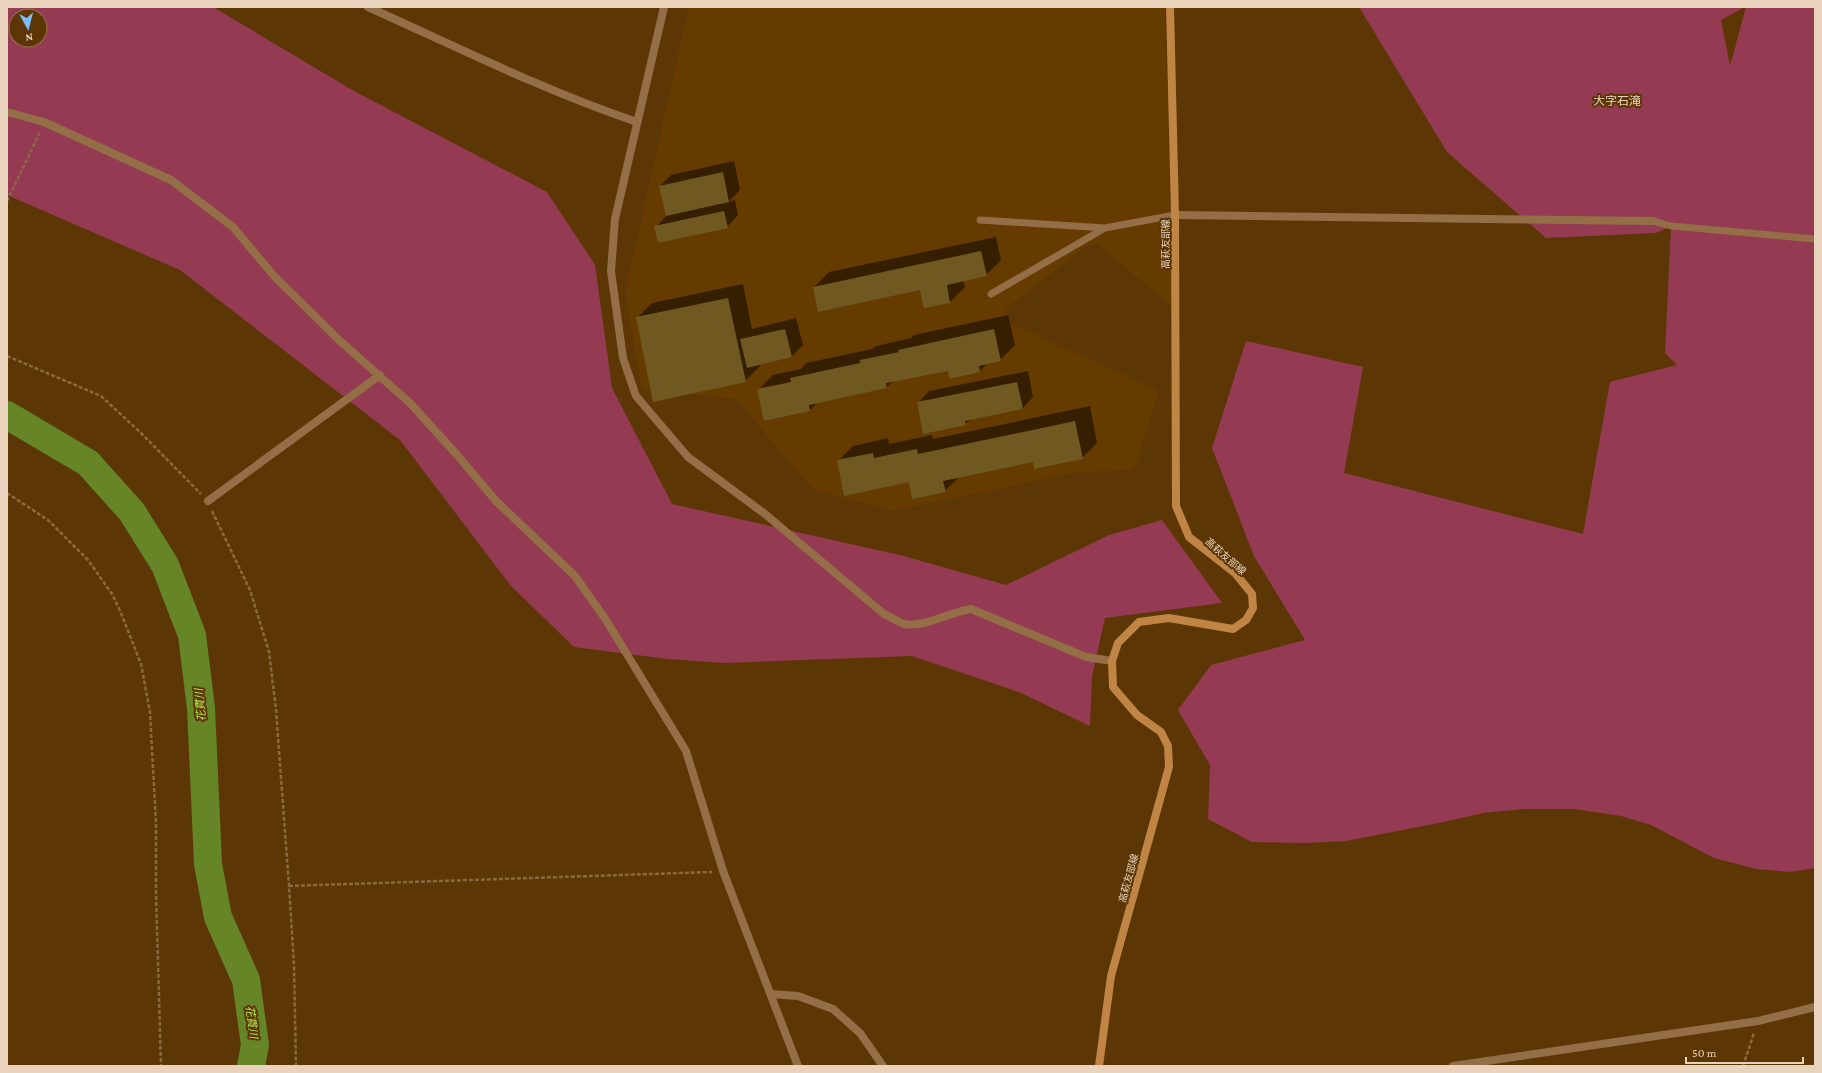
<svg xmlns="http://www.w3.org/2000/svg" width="1822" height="1073" font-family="'Crimson Pro','Noto Sans JP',serif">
	<rect width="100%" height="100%" fill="#5c3705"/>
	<path fill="#663b00" d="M689,7H1165L1170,208L1178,312L1098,244L1087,246L1006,308L1008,322L1159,391L1134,470L1077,472L892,511L813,489L736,399L642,388L625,293Z"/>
	<path fill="#953a53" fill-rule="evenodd" d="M7,7H213L354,91L547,192L595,265L612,388L672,504L900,555L1006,585L1109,535L1162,520L1222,603L1105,618L1092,676L1090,726L1019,692L912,656L724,663L668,659L574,647L511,586L400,440L180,270L7,195ZM16,16H40V40H16Z
		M1359,7H1745L1721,20L1730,66L1746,7H1815V868L1791,872L1756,869L1714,858L1651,825L1621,816L1574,809H1524L1483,813L1444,822L1346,841L1305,843L1252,842L1208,819L1210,765L1178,710L1211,665L1305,640L1254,556L1212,448L1246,341L1363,367L1344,473L1583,534L1610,382L1677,365L1665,353L1671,226L1656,233L1546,238L1447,152Z"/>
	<path fill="#0007" d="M734,161L740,190L728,202L735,200L738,215L727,227H656L667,215L660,186L671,175Z
		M996,237L1001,260L986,275L963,280L965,287L950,302L925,307L921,289L814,287L829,272Z
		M743,284L752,329L796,318L803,345L791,357L760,364V366L745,381L637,318L652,303Z
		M1008,315L1015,345L1000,360L988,363L980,371L948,369L893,381L887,387L818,402L810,410L758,390L773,375L801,369L806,363L872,349L876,346L911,338L914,335Z
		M1028,371L1033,397L1022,409L971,419L965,424L918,403L929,391Z
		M1090,406L1097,443L1082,458L1034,461L960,476L945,491L838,461L853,446L888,438L889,444L932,435L933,439Z"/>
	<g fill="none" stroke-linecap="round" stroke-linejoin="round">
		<path stroke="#658526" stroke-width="28" d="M7,415L88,463L132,512L165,565L192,635L201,708L208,864L218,917L246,980L255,1045L251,1066"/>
	</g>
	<path fill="#6f5921" d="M723,172L729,202L666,216L659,186Z
		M724,211L728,228L658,243L654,226Z
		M981,251L987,276L947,285L950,303L924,308L920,290L818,312L813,287Z
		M728,298L746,382L653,402L636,317Z
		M785,329L792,357L747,368L740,339Z
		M994,329L1001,361L979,366L980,372L949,379L948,371L886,383L887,388L809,405L810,411L764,421L757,389L791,382L790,378L860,363V360L899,352L898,350Z
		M1017,382L1023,409L965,421L966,425L923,434L917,402Z
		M1075,421L1083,459L1034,469L1033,462L943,481L946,492L912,499L909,482L844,496L837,460L873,453L874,458L917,449L918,454Z"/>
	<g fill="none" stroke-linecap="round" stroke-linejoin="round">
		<path stroke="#896940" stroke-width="2.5" stroke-dasharray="4 2" stroke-linecap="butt" d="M7,201L40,132
			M7,356L101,396L142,434L201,494
			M7,493L48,520L88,560L112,594L121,613L141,664L150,712L156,823V893L161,1066
			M212,511L250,590L269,652L276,710L289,886L294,965L296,1066
			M289,886L712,872
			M1743,1066L1754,1033"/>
		<path stroke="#936e47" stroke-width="7" d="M980,220L1105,228
			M1653,221L1671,226L1815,239
			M991,294L1105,228L1175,215"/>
		<path stroke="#936e47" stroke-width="8" d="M368,7C457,47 545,91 637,122
			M664,7L615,219L611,271L623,358L636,396L688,457L765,514L884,614C891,617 898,622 904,624C923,628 950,612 971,609L1086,657L1112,661
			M7,112L44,122L171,180L233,227L274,276L339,340L410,403L458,456L496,501L575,576L606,620L686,751L723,871L798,1066
			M1175,215L1653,221
			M208,501L380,375
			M771,994L798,996L833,1009L860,1033L883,1066
			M1453,1066L1758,1021L1815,1007"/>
		<path stroke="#c08545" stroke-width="8" d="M1099,1066L1111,976L1169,767L1168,746L1161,732L1137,715L1113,687L1112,661L1118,643L1139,622L1169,618L1233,629L1246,620L1253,608L1252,594L1235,573L1189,537L1176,506L1175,215L1170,7"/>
	</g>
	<g text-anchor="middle" stroke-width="4" stroke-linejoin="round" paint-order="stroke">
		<g font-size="10" fill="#ead3bd" stroke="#5c3705">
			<text transform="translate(1165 244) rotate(-90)" y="4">高萩友部線</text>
			<text transform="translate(1226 556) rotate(41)" y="4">高萩友部線</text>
			<text transform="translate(1128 878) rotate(-75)" y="4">高萩友部線</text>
		</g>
		<g font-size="11" font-style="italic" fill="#b4e94e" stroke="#5c3705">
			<text transform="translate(200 705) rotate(-95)" y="4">花貫川</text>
			<text transform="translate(252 1022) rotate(82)" y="4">花貫川</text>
		</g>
		<g font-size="12" fill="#ead3bd" stroke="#5c3705">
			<text x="1617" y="105">大字石滝</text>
		</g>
	</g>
	<rect width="1822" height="1073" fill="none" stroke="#ead3bd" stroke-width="16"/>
	<g transform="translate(28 28) rotate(173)"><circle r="19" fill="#5c3705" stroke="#95754f"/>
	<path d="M0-3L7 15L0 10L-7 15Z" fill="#7cbef9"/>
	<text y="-6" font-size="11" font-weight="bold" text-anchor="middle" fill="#ead3bd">N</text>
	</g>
	<path d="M1686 1057v6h117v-6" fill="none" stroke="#ead3bd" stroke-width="2"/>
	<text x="1692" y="1057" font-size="12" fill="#ead3bd" stroke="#5c3705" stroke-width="3" paint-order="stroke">50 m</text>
</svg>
